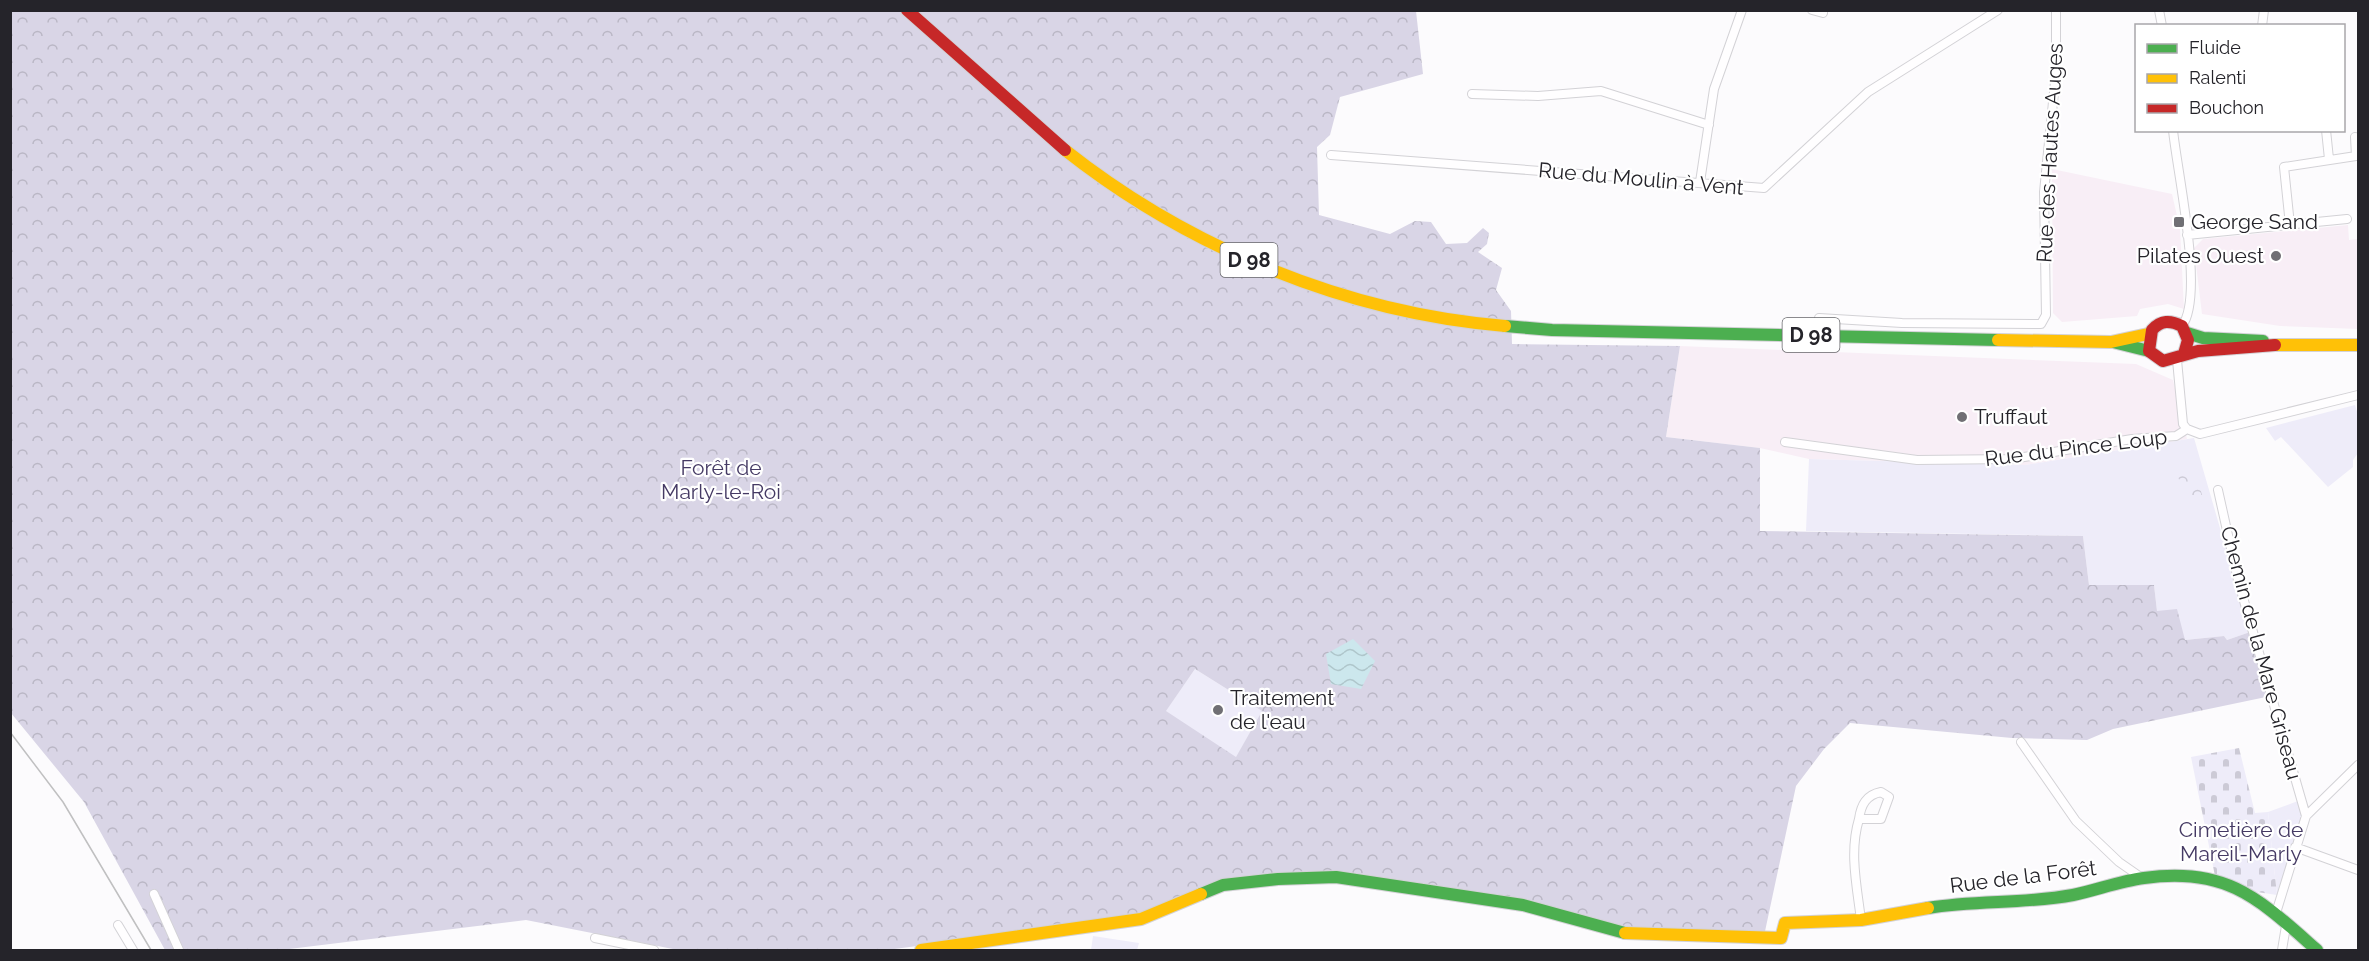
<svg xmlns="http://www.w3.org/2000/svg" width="2369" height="961" font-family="Raleway,sans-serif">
	<defs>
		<pattern id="forest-crowns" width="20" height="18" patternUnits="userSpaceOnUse" patternTransform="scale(1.5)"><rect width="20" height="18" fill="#d9d5e6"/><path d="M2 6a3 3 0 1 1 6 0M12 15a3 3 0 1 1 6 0" fill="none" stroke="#bab7c5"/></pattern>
		<pattern id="cemetery-stones" width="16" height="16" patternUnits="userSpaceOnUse" patternTransform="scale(1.5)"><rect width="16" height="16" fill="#eeecf9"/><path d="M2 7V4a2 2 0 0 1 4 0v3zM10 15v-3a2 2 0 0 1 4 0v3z" fill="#cccad6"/></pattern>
		<pattern id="park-crowns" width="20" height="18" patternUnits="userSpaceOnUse" patternTransform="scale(1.5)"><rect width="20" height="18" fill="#eeecf9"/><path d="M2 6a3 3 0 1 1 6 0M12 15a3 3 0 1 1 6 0" fill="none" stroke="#cccad6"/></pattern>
		<pattern id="water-waves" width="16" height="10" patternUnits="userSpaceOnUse" patternTransform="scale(1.5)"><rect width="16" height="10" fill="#cce7ed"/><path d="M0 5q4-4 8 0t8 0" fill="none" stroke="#afc6cb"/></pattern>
	</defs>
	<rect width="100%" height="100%" fill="#fcfbfd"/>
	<path fill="#f8eef6" d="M2052,169L2172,194L2180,229L2184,309L2168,304L2140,309L2137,316L2062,322L2053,313Z
		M2348,225L2349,240L2358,239V329L2280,326L2202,314L2194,248L2203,239Z
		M1680,346L2136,364L2173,380L2187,439L2025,465L1809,459L1760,448L1666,437Z"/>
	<path fill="#eeecf9" d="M2355,405L2358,415V453L2353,460V467L2328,487L2281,437L2275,441L2266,428Z
		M2194,438L2250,632L2227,640L2224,636L2185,640L2157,611L2154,585H2089L2083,536L1806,531L1809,459L2025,465Z
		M1195,669L1262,711L1236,758L1165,712Z
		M2298,801L2302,816L2277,895L2268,812Z
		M1093,936L1139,943L1137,950H1091Z"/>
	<path fill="url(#forest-crowns)" fill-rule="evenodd" d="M10,11H1416L1423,74L1340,97L1330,135L1317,147L1319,215L1390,234L1415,221L1431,222L1446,244L1467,243L1483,228L1489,233L1487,244L1478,252L1502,268L1496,290L1511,311L1512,344L1680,346L1666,437L1760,448V531L2083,536L2089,585H2154L2157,611L2177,609L2185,640L2224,636L2227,640L2250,632L2266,697L2113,729L2087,740L2012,738L1850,723L1824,749L1796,786L1764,936L1623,930L1335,872L1230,880L1141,916L887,950H678L526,920L281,950H165L84,802L11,713ZM1195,669L1262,711L1236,757L1166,711Z"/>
	<path fill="url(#cemetery-stones)" d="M2239,748L2255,813L2268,812L2277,895L2250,891L2215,876L2191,757Z"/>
	<path fill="url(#park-crowns)" d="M2194,468L2203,498L2186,503L2177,473Z"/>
	<path fill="url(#water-waves)" d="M1353,639L1375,661L1361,689L1331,684L1326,654Z"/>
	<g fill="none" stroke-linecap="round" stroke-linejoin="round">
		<g stroke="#d3d2d6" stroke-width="10">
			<path id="street" d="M1812,10L1823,13
				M2159,10L2162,26
				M2262,26L2264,10
				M1472,94L1538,96L1601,91L1709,125
				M2173,130C2177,172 2205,295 2182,326
				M2326,130L2329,159
				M1331,155L1764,188L1868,92L1998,10
				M1700,182L1714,89L1742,10
				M2290,225L2284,167L2356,156L2355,137
				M2187,235L2347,219
				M1819,318L1902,323L2041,324L2046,315L2044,192L2056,72V10
				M2177,360L2183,424L2187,429
				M2187,429L2200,434L2358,395
				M1785,442L1917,460L2012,459L2132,439L2176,436L2187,429
				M2218,490L2238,580L2306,816
				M2021,742L2076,821L2119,862L2142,878
				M1859,819C1861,805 1866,795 1881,792L1889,797L1881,819H1859C1849,852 1857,887 1861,920
				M2295,847L2358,870
				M154,894L179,950
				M2276,913L2306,816L2358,765
				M118,925L133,950
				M595,938L654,950
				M2282,950L2286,926"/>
		</g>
		<g stroke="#d3d2d6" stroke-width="14">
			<path id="fast" d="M1505,326L1552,330L1998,340
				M2187,333L2203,338L2263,341
				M2113,342L2149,351
				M1201,894L1223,885L1278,879L1336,877L1523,905L1625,933
				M1928,908C1976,900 2026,904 2073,895C2097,890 2120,881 2144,878C2227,866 2259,899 2317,950"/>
		</g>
		<g stroke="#d3d2d6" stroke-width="14">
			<path id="slow" d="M1065,150C1189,248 1346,313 1505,326
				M1998,340L2111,342L2148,334
				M2275,345H2358
				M1625,933L1781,938L1785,923L1861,920L1928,908
				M921,950L1141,919L1201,894"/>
		</g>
		<g stroke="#d3d2d6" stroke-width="14">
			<path id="jam" d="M907,10L1065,150
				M2184,354L2188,340L2182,326C2170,320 2161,320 2152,330L2149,351L2163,361L2198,351L2275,345"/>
		</g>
		<use href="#street" stroke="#fffeff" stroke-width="8"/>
		<use href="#fast" stroke="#4caf50" stroke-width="12"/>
		<use href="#slow" stroke="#ffc107" stroke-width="12"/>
		<use href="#jam" stroke="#c62828" stroke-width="12"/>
		<path stroke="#c0c0c1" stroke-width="1.5" d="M10,732L63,802L151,950"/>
	</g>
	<g fill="#706f74" stroke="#fff" stroke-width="2">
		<rect x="2173" y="216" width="12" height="12" rx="3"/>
		<circle cx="2276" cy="256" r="6"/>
		<circle cx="1962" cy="417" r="6"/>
		<circle cx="1218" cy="710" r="6"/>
	</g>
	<g text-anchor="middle" stroke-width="4.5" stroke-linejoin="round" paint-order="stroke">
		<g fill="#fff" stroke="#66666a" stroke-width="1.5">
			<rect x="1220.5" y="243" width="57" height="34" rx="4.5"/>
			<rect x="1782.5" y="318" width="57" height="34" rx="4.5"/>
		</g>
		<g font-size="20" font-weight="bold" fill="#25242a">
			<text x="1249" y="267">D 98</text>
			<text x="1811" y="342">D 98</text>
		</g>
		<g font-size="21" fill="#25242a" stroke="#fff">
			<text transform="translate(2050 153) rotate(-87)" y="7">Rue des Hautes Auges</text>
			<text transform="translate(1641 179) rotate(5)" y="7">Rue du Moulin à Vent</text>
			<text transform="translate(2076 448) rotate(-7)" y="7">Rue du Pince Loup</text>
			<text transform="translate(2261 653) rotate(75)" y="7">Chemin de la Mare Griseau</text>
			<text transform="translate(2023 877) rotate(-7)" y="7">Rue de la Forêt</text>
		</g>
		<g font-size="21" fill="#25242a" stroke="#fff" text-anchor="start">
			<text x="2191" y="229">George Sand</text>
			<text x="2264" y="263" text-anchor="end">Pilates Ouest</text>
			<text x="1974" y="424">Truffaut</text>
			<text x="1230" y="705">Traitement<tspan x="1230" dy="24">de l'eau</tspan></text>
		</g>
		<g font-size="21" fill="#453a64" stroke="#fff">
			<text x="721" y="475">Forêt de<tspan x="721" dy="24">Marly-le-Roi</tspan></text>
			<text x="2241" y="837">Cimetière de<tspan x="2241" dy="24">Mareil-Marly</tspan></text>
		</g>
	</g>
	<rect width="2369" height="961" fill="none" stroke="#25242a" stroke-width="24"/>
	<rect x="2135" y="24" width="210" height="108" fill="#ffffff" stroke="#a8a7aa" stroke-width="1.5"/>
	<rect x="2147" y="44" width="30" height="9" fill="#4caf50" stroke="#a8a7aa" stroke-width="1.5"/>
	<text x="2189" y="54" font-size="18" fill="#25242a">Fluide</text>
	<rect x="2147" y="74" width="30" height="9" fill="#ffc107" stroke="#a8a7aa" stroke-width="1.5"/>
	<text x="2189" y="84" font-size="18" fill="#25242a">Ralenti</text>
	<rect x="2147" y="104" width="30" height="9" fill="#c62828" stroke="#a8a7aa" stroke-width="1.5"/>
	<text x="2189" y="114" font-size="18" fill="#25242a">Bouchon</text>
</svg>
